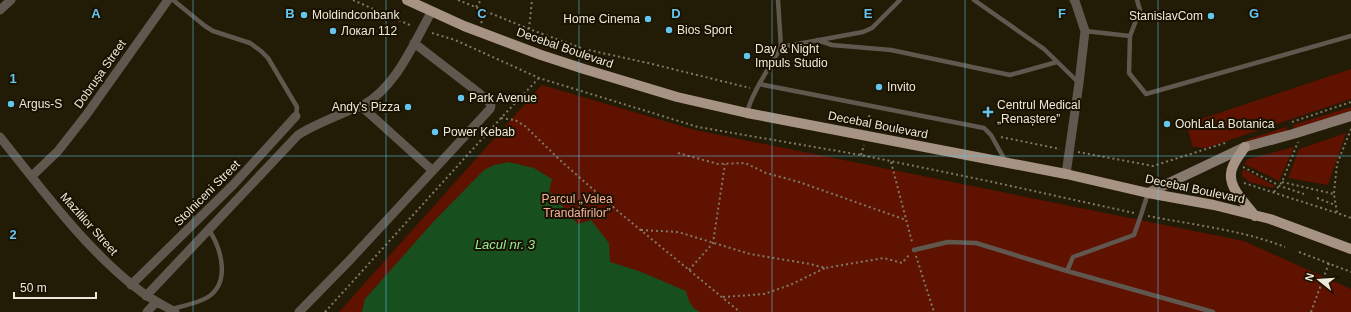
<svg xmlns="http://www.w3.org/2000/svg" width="1351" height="312" font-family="Arial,sans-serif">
	<rect width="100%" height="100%" fill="#221b05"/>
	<path fill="#5f1200" d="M1351,69V99L1206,148L1193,147L1186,124Z
		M542,85L695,130L1244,241L1351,289V312H339Z
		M1351,107V111L1294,129L1293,125Z
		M1286,127L1288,131L1248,144L1246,140Z
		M1346,133L1328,185L1288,178L1299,149Z
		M1294,147L1279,181L1244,164L1248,159Z
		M1243,169L1275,186L1273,188L1249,182L1242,175Z"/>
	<path fill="#174f1f" d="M509,162L534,168L552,179L549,191L578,224L591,220L609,243L610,262L639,271L686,291C688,300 691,308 700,312H362L365,299L434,221L484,170L494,165Z"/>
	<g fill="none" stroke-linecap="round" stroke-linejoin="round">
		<path stroke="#7f7967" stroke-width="2" stroke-dasharray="2 3" stroke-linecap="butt" d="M353,0L412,26
			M458,0L529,29L584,49L648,63L750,88
			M476,7L481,0
			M481,23L487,13
			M529,29L532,0
			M432,33L455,40L539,78L698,127L861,155L988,181L1134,213
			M501,118L515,120L525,126L562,162L620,213L740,312
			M1292,122L1351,102
			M867,127L870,113
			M1001,137L1060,149
			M1078,152L1153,166L1228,142
			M678,153L718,164L745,163L766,173L799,182L906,220
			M861,155L864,145
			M891,162L912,242
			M1243,167L1280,186L1304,194
			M1282,182L1334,194L1337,213L1351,218
			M1244,183L1337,213
			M1274,192L1282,182L1298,142
			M1334,193L1337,164L1351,129
			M1317,198L1335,205
			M1148,216C1194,225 1242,230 1285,247
			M641,230L678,232L750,254L810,264L825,268L884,258L902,263L909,255
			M1299,252L1351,272
			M916,256L934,312
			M689,270L713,243L725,164
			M723,297L764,294L790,285L825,268
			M325,312L501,118L539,78
			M1311,312L1329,263"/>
		<path stroke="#60574f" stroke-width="4.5" d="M173,0L205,26L213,31L250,43L261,51L268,58L297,107L296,116
			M778,0L781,47
			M974,0L1044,49L1079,83
			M1085,31L1130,36L1140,10L1137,0
			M1130,36L1129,73L1146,94L1351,36
			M817,40L832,45L891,50L1010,75L1057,62
			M759,84L984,128L991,135L1006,162
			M747,113C751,94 771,65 781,47L863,32L872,28L900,0
			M914,250L948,242L976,243L1067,271L1213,312
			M1067,271L1073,257L1134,235L1141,215L1148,193
			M172,309C182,306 199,303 208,297C231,282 221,248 209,230"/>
		<path stroke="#60574f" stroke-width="9" d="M0,10L11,0
			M361,106L432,170
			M0,137C41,188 87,251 139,290C150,299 163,305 175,312
			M1066,174L1079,83L1085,31L1075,1L1074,0
			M32,176L58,151L87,114L168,0
			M131,285L234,184L296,116
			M146,296L298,135C315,124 335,117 353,109C356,108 359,107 362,106C397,86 413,44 432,11
			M147,312L156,302
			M299,312L348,262L490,109L491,106L490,103L479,93L414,43"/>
		<path stroke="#87796d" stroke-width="10" d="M1148,193L1245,147L1293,134L1351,116"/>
		<path stroke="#a69383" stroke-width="10" d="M407,0L464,26L541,55L584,69L677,97L747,113L1066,174L1148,193L1214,205L1270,219L1351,249
			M1245,147C1241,153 1236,159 1233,166C1224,185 1245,202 1255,216"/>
	</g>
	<path fill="none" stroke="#65c5ee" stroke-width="1" stroke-opacity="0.55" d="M193,0V312M386,0V312M579,0V312M772,0V312M965,0V312M1158,0V312M0,156H1351"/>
	<g fill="#65c5ee" stroke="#191200" stroke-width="1.5">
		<circle cx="304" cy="15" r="4"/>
		<circle cx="1211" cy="16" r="4"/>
		<circle cx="648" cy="19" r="4"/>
		<circle cx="669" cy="30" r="4"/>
		<circle cx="333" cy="31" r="4"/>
		<circle cx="747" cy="56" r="4"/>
		<circle cx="879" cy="87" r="4"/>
		<circle cx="461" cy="98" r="4"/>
		<circle cx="11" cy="104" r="4"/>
		<circle cx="408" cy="107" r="4"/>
		<path d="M986 106h4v4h4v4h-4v4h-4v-4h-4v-4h4z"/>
		<circle cx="1167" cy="124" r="4"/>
		<circle cx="435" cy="132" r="4"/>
	</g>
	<g text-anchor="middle" stroke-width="4" stroke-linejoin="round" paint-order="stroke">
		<g font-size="12" fill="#ede8da" stroke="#191200" text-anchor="start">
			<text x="312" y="19">Moldindconbank</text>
			<text x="1203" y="20" text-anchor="end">StanislavCom</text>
			<text x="640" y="23" text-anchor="end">Home Cinema</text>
			<text x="677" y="34">Bios Sport</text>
			<text x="341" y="35">Локал 112</text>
			<text x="755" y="53">Day &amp; Night<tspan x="755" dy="14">Impuls Studio</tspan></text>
			<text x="887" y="91">Invito</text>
			<text x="469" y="102">Park Avenue</text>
			<text x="19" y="108">Argus-S</text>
			<text x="997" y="109">Centrul Medical<tspan x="997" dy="14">„Renaștere”</tspan></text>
			<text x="400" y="111" text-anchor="end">Andy's Pizza</text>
			<text x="1175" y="128">OohLaLa Botanica</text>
			<text x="443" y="136">Power Kebab</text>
		</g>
		<g font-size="12" fill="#ede8da" stroke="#191200">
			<text transform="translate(565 48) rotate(19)" y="4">Decebal Boulevard</text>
			<text transform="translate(100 74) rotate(-55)" y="4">Dobrușa Street</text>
			<text transform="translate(878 125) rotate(11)" y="4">Decebal Boulevard</text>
			<text transform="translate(1195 189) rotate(12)" y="4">Decebal Boulevard</text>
			<text transform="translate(207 193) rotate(-45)" y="4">Stolniceni Street</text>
			<text transform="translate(89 224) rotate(48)" y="4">Mazililor Street</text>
		</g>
		<g font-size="12" fill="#f9af9c" stroke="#191200">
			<text x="577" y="203">Parcul „Valea<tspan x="577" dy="14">Trandafirilor”</tspan></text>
		</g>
		<g font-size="13" font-style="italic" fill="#94f39a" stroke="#191200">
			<text x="505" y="249">Lacul nr. 3</text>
		</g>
	</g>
	<g font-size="13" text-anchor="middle" font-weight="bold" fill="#65c5ee" stroke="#191200" stroke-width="4" stroke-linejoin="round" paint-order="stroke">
		<text x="96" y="18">A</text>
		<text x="290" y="18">B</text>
		<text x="482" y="18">C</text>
		<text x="676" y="18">D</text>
		<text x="868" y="18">E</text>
		<text x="1062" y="18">F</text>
		<text x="1254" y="18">G</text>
		<text x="13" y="83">1</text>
		<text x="13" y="239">2</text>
	</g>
	<g transform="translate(1319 280) rotate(287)" stroke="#191200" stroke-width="3" paint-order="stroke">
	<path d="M0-3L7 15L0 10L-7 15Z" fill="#ede8da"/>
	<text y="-6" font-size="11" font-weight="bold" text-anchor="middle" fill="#ede8da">N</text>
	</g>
	<path d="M14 292v6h82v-6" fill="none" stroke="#ede8da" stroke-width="2"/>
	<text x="20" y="292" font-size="12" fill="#ede8da" stroke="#191200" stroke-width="3" paint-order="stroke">50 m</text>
</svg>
